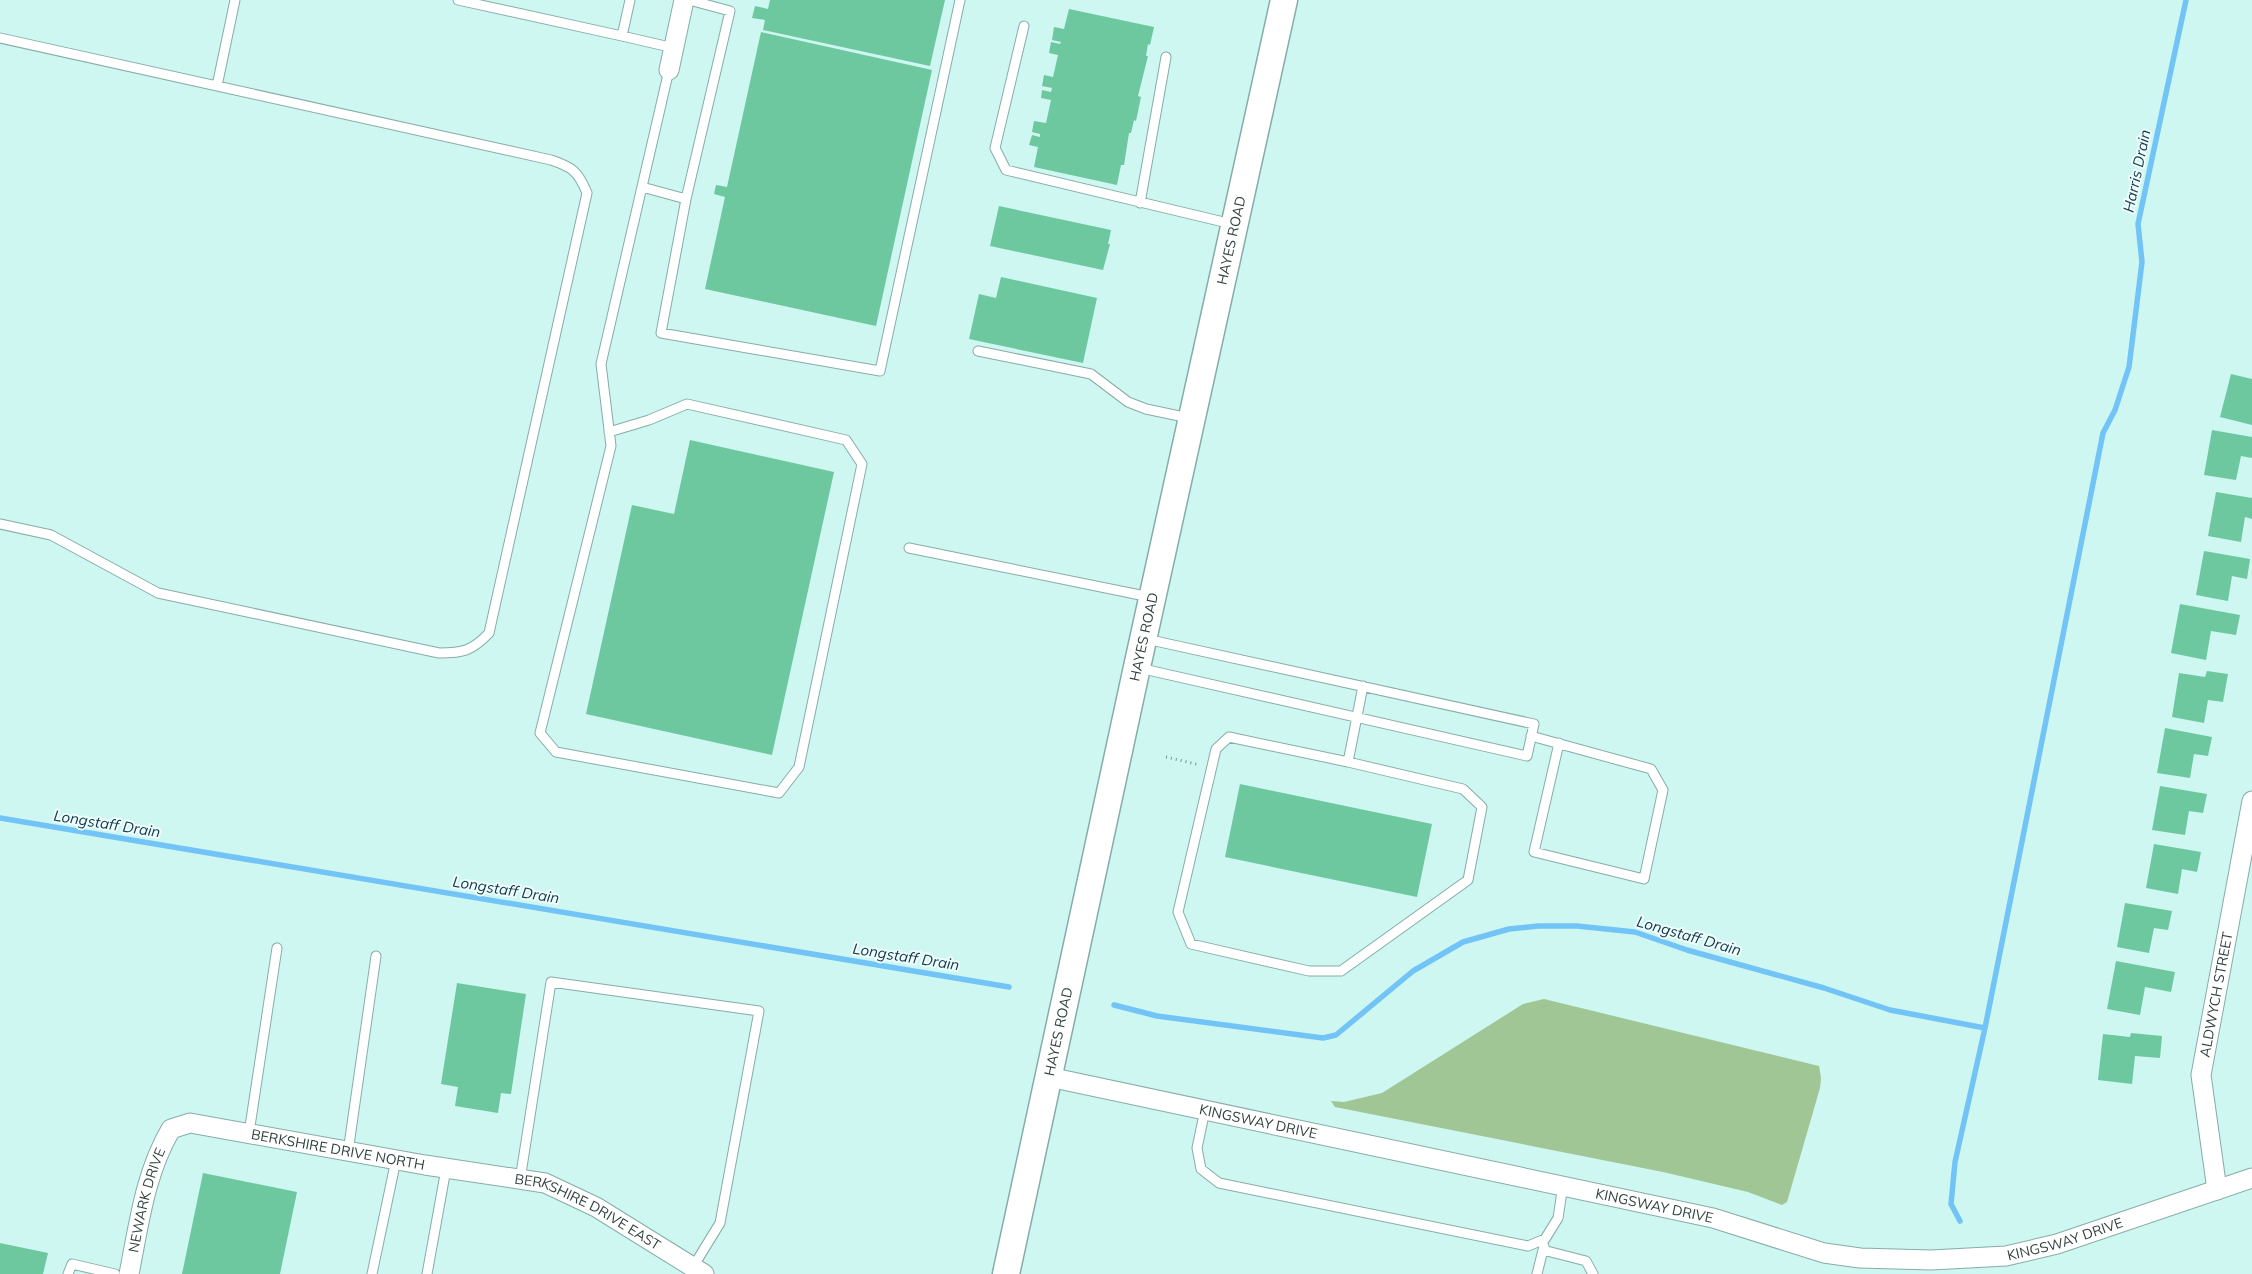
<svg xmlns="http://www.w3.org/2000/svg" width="2252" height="1274" font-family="Mulish,sans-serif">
	<rect width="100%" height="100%" fill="#cef7f2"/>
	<path fill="#a0c695" d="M1544,999L1819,1066L1821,1078L1820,1088L1787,1202L1782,1205L1748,1192L1663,1172L1335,1107L1331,1101L1344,1102L1382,1093L1523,1004Z"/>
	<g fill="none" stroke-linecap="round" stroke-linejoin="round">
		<path stroke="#73c4f6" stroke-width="5.5" d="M0,818L1009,987
			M1114,1005L1157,1016L1323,1038L1336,1035L1413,971L1463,942L1509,929L1538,926H1577L1635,932L1687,950L1824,988L1890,1010L1985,1028
			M1960,1221L1951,1204L1955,1162L1985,1028L2103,433L2115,410L2129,367L2142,262L2138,224L2186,0"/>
	</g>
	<path fill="#6dc8a0" d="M770,0H945L930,66L763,30L765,20L752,18L755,6L768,9Z
		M1069,9L1154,27L1150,45L1148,44L1146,56H1148L1138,96L1141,97L1136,121L1134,120L1131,133H1129L1124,165H1121L1117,185L1034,167L1038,147L1029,145L1032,135L1040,137V134L1032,132L1034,121L1046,123L1051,100L1041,98L1042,90L1051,92L1052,88L1042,86L1044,75L1053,77L1058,55L1049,53L1051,42L1060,44L1061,42L1052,40L1054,27L1064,29Z
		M761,32L932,70L876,326L705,289L725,197L714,194L716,185L727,187Z
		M999,206L1111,230L1108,244H1110L1103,270L990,246Z
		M1001,277L1097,298L1083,363L969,339L979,294L996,298Z
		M2231,374L2252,379V425L2220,417Z
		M2212,430L2252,437V458L2241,456L2236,480L2204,475Z
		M690,440L834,472L772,755L586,714L632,505L674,514Z
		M2216,492L2252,498V519L2245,517L2241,542L2208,536Z
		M2204,551L2250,559L2247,579L2232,576L2228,601L2196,595Z
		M2180,604L2240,615L2236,635L2211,631L2206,660L2171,653Z
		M2207,671L2228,674L2223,702L2208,700L2204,723L2172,717L2179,673L2205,677Z
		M2165,728L2212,737L2208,756L2194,754L2190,778L2157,773Z
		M1240,784L1432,824L1417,897L1225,857Z
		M2160,786L2207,794L2203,813L2189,811L2185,835L2152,830Z
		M2154,844L2201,852L2197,872L2182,869L2178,894L2146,888Z
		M2125,903L2172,911L2168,930L2154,928L2149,953L2117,947Z
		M2116,961L2175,972L2171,992L2145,987L2140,1015L2107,1009Z
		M457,983L526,994L511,1094L501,1093L498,1113L455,1106L458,1087L441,1084Z
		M2131,1033L2162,1036L2160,1058L2135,1056L2132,1084L2098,1080L2103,1034L2130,1037Z
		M203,1173L297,1192L280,1274H182Z
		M0,1243L48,1253L43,1274H0Z"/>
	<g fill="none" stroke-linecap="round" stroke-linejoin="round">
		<g stroke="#86aca8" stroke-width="11">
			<path id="service" d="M458,0L622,36L630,0
				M1024,26L995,148L1006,170L1232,224
				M622,36L674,48
				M0,38L551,160C572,167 578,171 587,193L489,633C472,651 463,653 439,653L158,593L51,535L0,524
				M217,86L235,0
				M642,187L686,199L661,333L880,371L960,0
				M686,199L730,11L689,0
				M1140,203L1166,57
				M978,351L1091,374L1128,402L1146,409L1189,418
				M609,432L649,420L687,404L846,440L862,464L799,767L779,793L556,752L540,733L611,446L601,364L669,70
				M909,548L1150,597
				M1139,668L1527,756L1534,724L1146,639
				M1531,736L1651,769L1663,790L1644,879L1534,852L1559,743
				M1348,762L1229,737L1216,749L1178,912L1191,944L1309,971H1341L1468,880L1482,807L1463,789L1348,762L1363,686
				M1205,1110L1197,1148L1201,1169L1219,1183L1528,1246L1545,1239L1558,1218L1563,1185
				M249,1133L277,948
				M348,1152L376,956
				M520,1180L551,982L759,1011L720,1223L693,1267
				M1543,1250L1586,1261L1593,1274
				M68,1274L72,1264L115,1274
				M372,1274L396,1160
				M427,1274L446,1169
				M1537,1274L1544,1246"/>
		</g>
		<g stroke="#86aca8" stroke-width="21">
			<g id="minor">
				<path d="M669,70L684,0"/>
				<path id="s1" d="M1049,1077L1713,1218L1824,1253L1860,1258L1931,1260L2006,1256L2057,1244L2252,1178"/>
				<path id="s2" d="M2217,1190L2201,1075L2252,801"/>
				<path id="s3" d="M129,1274C139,1224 145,1173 171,1129L190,1123L425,1165L545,1183L596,1207L704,1274"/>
			</g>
		</g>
		<g stroke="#86aca8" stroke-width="29">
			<g id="secondary">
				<path id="s4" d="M1006,1274L1137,667L1284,0"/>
			</g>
		</g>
		<path stroke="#799491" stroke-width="3" stroke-dasharray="1 4" stroke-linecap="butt" d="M1166,757L1200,765"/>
		<use href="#service" stroke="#fff" stroke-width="9"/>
		<use href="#minor" stroke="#fff" stroke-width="19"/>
		<use href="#secondary" stroke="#fff" stroke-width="26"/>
	</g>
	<g text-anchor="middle" stroke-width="4" stroke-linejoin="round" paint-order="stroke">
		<g font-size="14" fill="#31413f" stroke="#eefefc">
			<text dy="5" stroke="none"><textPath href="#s4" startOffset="1058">HAYES ROAD</textPath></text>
			<text dy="5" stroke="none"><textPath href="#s4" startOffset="652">HAYES ROAD</textPath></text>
			<text dy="5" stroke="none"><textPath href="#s2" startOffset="198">ALDWYCH STREET</textPath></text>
			<text dy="5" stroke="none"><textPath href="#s4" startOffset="248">HAYES ROAD</textPath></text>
			<text dy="5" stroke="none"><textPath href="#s1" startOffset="214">KINGSWAY DRIVE</textPath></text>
			<text dy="5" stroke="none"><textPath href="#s3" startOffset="322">BERKSHIRE DRIVE NORTH</textPath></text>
			<text dy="5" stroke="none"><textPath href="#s3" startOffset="76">NEWARK DRIVE</textPath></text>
			<text dy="5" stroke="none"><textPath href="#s1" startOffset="619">KINGSWAY DRIVE</textPath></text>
			<text dy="5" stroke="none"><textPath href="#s3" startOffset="582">BERKSHIRE DRIVE EAST</textPath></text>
			<text dy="5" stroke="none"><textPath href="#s1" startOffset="1039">KINGSWAY DRIVE</textPath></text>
		</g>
		<g font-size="15" font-style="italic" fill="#12354a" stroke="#eefefc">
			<text transform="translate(2137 171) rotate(-78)" y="5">Harris Drain</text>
			<text transform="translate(107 824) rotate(9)" y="5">Longstaff Drain</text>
			<text transform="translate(506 890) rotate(9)" y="5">Longstaff Drain</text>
			<text transform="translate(1689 936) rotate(16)" y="5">Longstaff Drain</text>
			<text transform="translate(906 957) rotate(9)" y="5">Longstaff Drain</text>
		</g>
	</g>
</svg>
